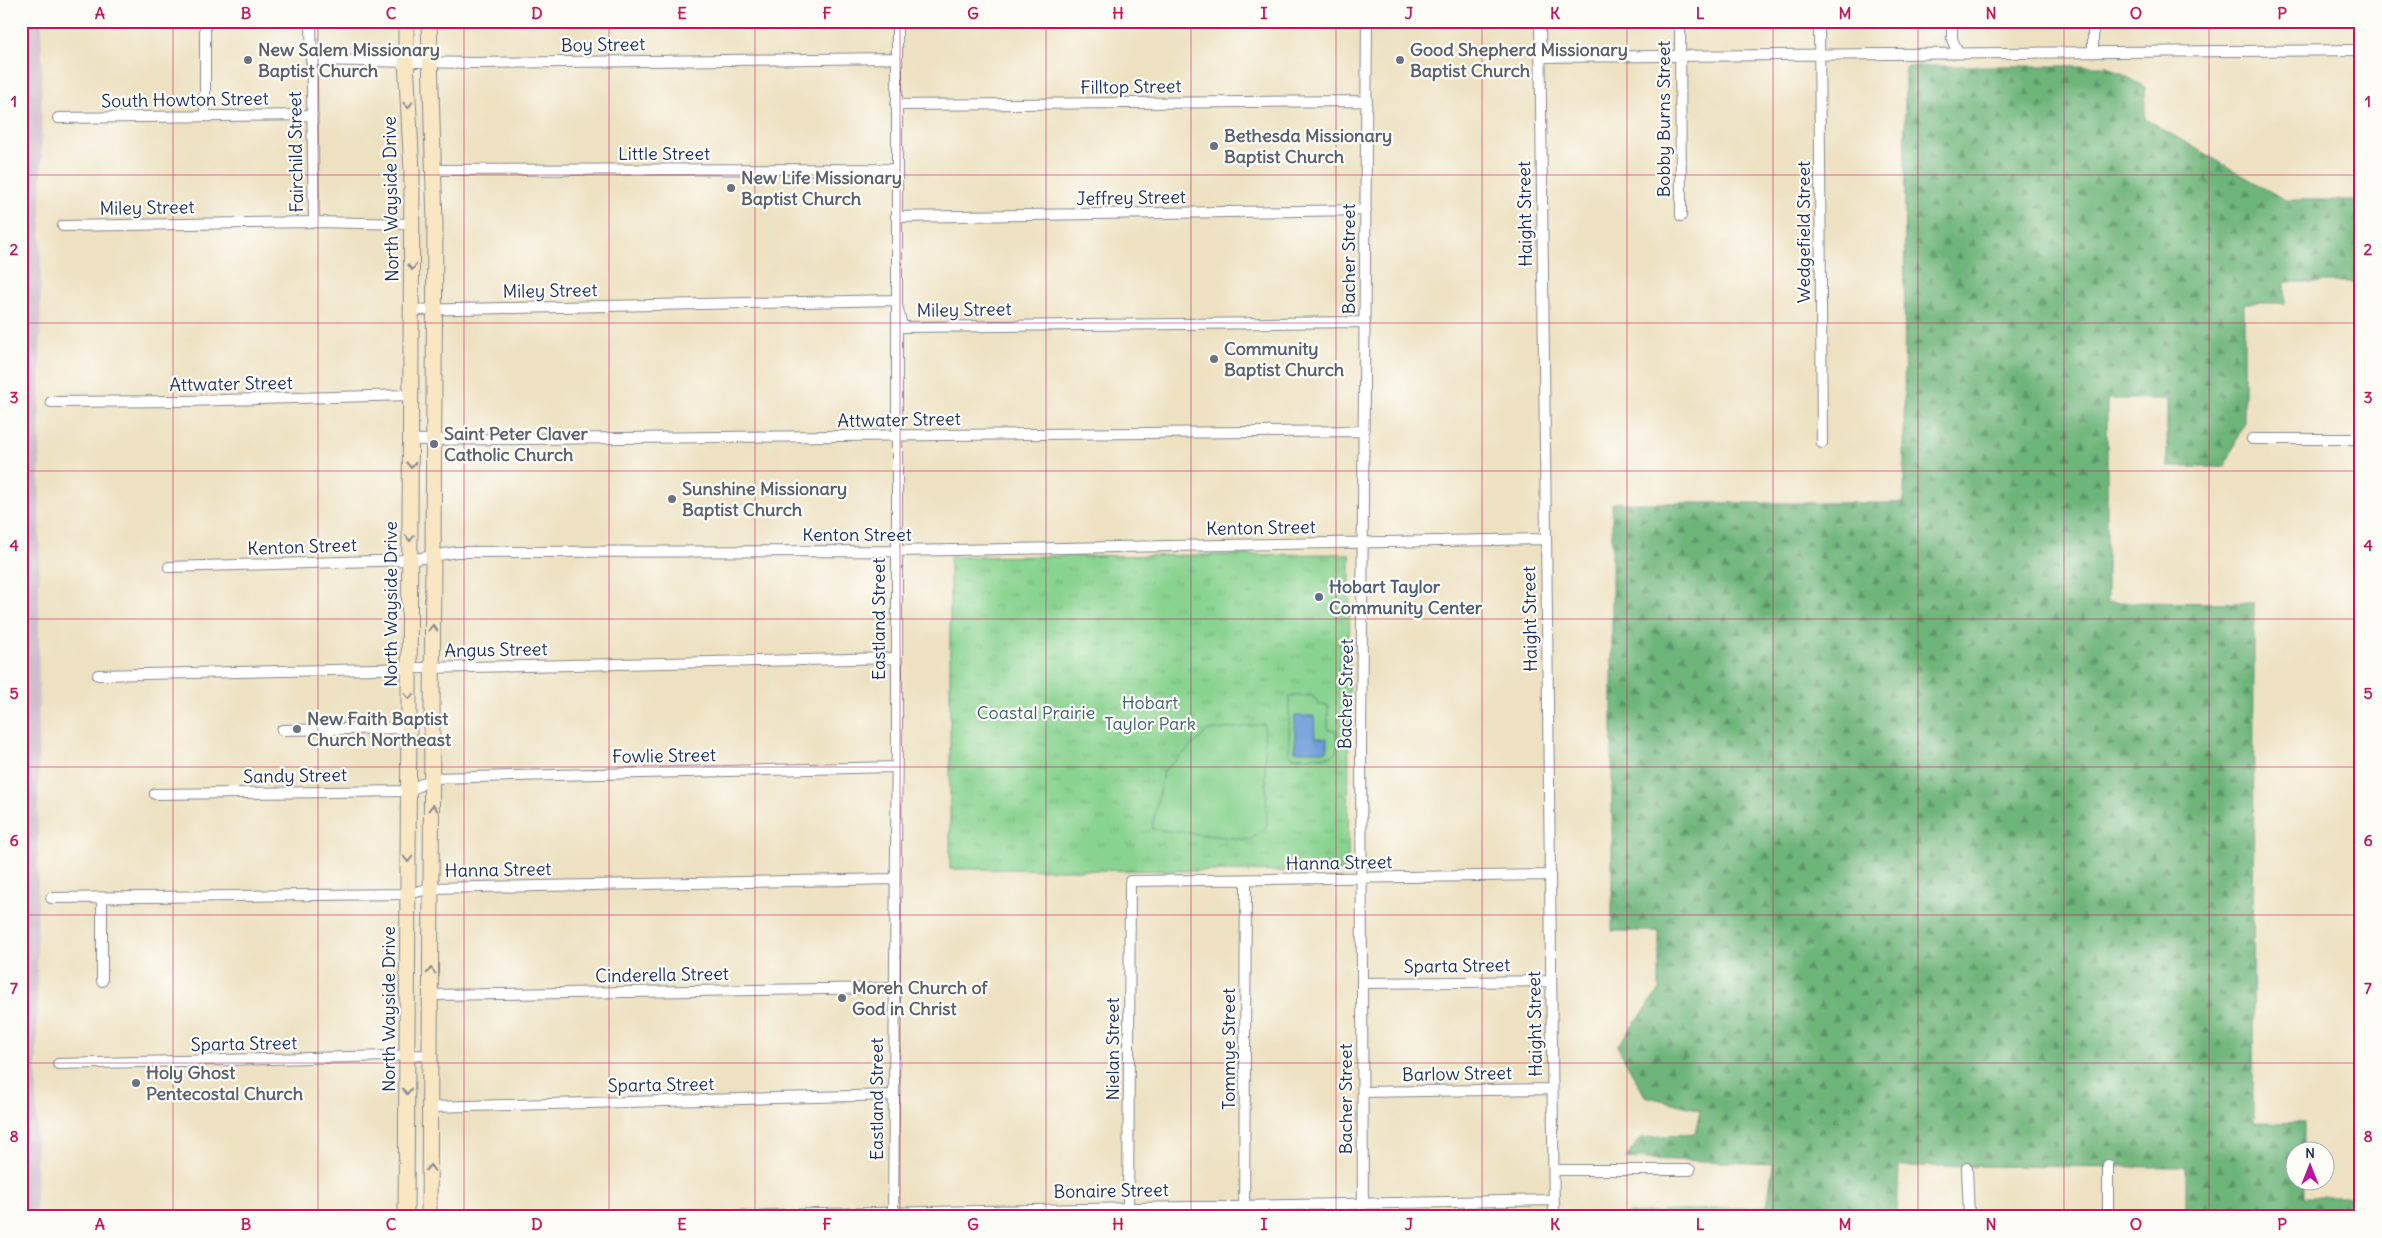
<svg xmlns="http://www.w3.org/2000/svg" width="2382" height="1238" font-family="Delius,sans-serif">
	<defs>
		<pattern id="grass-tufts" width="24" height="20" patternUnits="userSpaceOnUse" patternTransform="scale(1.25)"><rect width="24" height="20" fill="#89d390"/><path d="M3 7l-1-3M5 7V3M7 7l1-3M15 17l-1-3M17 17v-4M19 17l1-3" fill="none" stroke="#76b57f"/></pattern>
		<pattern id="forest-firs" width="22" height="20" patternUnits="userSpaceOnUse" patternTransform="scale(1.25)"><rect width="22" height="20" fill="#6eb57a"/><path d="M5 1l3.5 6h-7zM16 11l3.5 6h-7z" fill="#5a9467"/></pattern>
	</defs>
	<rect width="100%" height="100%" fill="#fdfcf7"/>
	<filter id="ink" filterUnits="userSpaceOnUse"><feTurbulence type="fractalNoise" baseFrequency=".02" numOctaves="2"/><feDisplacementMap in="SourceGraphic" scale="10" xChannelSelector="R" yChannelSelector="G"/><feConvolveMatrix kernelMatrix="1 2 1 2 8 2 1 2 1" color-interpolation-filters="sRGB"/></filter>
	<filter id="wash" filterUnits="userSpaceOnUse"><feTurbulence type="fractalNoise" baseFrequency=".0096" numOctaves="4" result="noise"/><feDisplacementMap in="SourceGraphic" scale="20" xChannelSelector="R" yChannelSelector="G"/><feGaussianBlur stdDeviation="1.12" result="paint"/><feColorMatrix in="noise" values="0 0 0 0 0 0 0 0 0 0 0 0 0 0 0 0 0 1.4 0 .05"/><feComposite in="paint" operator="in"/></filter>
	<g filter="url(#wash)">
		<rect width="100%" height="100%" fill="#ede1c1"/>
		<path fill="#d0bdcc" d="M21,21H42L36,1217H21Z"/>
		<path fill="url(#grass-tufts)" stroke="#528177" d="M1350,554L1348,872L950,869V557Z"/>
		<path fill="url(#forest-firs)" stroke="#44726c" d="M1905,66H2108L2145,87V119L2285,200H2361V282H2285V303H2244V422L2225,467H2167V399H2107V602L2254,603L2253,1122L2304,1123V1150H2294V1180L2304,1181V1197H2361V1217H2186V1167L1899,1166L1897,1217H1626V1214L1767,1206L1773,1164L1626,1158L1640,1138L1695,1133L1700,1110L1645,1096L1617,1046L1659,991V931H1612V503H1904Z"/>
		<path fill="#89d390" stroke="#528177" d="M1289,696H1311L1317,700L1319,705H1328V730H1336L1337,752L1331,756L1293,757L1289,752Z
			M1264,724L1267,825L1251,840L1152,829L1163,772L1208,731Z"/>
		<path fill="#719fd9" stroke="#46679c" d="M1295,716H1314L1315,738H1327V751H1295Z"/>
	</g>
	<g filter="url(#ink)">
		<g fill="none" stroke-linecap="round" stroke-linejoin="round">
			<g stroke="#848890" stroke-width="12">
				<path id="street" d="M311,21L314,222
					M1540,21L1554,1217
					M1680,21L1681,216
					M1819,21L1822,443
					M1952,21V39L1958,53
					M2093,21V52
					M1540,57L2361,50
					M311,60L472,63L896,58
					M896,105L1367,101
					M205,116V21
					M58,118L313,115
					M432,170L896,169
					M896,217L1366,210
					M63,226L314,222L412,224
					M412,310L896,300L902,327L1365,322
					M51,402L185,401L411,395
					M2252,439H2361
					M411,440L1364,431
					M169,567L410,560L456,552L896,551L1545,539
					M98,675L895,658
					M282,730L409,728
					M155,794L409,791L433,778L896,767
					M51,898L408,894L432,888L895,879
					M102,898V981
					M1363,983L1551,981
					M431,995L893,988
					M58,1064L431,1055
					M1363,1092L1552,1089
					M431,1107L893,1095
					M2108,1165V1217
					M1967,1168L1969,1217
					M1554,1170H1690
					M669,1217L1553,1200
					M893,1217L897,729V21
					M1128,1217L1130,881L1549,875
					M1244,1217L1246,881
					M1363,1217L1361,744L1367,21"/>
			</g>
			<g stroke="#848890" stroke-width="17">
				<path id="secondary" d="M406,21V61L412,172L406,1217
					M429,21L435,224L429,1217"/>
			</g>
			<use href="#street" stroke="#fff" stroke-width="10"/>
			<use href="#secondary" stroke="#f9e7c3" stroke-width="15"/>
		</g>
		<defs><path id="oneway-chevron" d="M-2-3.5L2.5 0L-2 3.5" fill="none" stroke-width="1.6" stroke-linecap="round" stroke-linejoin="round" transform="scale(1.25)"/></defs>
		<g stroke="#8a8b90">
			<use href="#oneway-chevron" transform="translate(408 105) rotate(87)"/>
			<use href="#oneway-chevron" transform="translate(412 267) rotate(90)"/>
			<use href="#oneway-chevron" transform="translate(411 465) rotate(91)"/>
			<use href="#oneway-chevron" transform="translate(410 538) rotate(90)"/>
			<use href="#oneway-chevron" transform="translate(433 628) rotate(-89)"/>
			<use href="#oneway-chevron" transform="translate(409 696) rotate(90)"/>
			<use href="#oneway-chevron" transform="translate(433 808) rotate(-89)"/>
			<use href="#oneway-chevron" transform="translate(408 859) rotate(90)"/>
			<use href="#oneway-chevron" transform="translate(431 971) rotate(-90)"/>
			<use href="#oneway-chevron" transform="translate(407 1091) rotate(90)"/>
			<use href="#oneway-chevron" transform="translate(430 1168) rotate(-89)"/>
		</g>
	</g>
	<path fill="none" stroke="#c2185b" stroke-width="1" stroke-opacity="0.55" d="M173,21V1217M318,21V1217M464,21V1217M609,21V1217M755,21V1217M900,21V1217M1046,21V1217M1191,21V1217M1336,21V1217M1482,21V1217M1627,21V1217M1773,21V1217M1918,21V1217M2064,21V1217M2209,21V1217M21,175H2361M21,323H2361M21,471H2361M21,619H2361M21,767H2361M21,915H2361M21,1063H2361"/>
	<g fill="#6b7280" stroke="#fdfcf7" stroke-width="2">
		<circle cx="248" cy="60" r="5"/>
		<circle cx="1400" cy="60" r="5"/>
		<circle cx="1214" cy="146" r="5"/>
		<circle cx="731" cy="188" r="5"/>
		<circle cx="1214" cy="359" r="5"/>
		<circle cx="434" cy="444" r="5"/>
		<circle cx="672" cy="499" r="5"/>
		<circle cx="297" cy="729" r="5"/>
		<circle cx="842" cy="998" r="5"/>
		<circle cx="136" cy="1083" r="5"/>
	</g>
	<circle fill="#5c6f8a" stroke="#fdfcf7" stroke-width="2" cx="1319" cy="597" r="5"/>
	<g text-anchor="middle" stroke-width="4.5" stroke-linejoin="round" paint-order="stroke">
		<g font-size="18" fill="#1b2f5e" stroke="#fdfcf7">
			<text transform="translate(603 45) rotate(-1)" y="6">Boy Street</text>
			<text transform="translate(1131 87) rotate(-1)" y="6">Filltop Street</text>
			<text transform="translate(185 100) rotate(-1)" y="6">South Howton Street</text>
			<text transform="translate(1664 119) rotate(-90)" y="6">Bobby Burns Street</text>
			<text transform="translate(296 152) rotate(-91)" y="6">Fairchild Street</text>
			<text x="664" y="160">Little Street</text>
			<text transform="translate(1131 198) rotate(-1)" y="6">Jeffrey Street</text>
			<text transform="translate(391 199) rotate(-91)" y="6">North Wayside Drive</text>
			<text transform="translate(147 208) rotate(-1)" y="6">Miley Street</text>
			<text transform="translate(1525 214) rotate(-91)" y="6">Haight Street</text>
			<text transform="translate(1804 232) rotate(-90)" y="6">Wedgefield Street</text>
			<text transform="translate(1349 259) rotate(-90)" y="6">Bacher Street</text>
			<text transform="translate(550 291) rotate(-1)" y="6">Miley Street</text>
			<text transform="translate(964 310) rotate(-1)" y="6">Miley Street</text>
			<text transform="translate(231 384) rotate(-1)" y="6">Attwater Street</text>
			<text transform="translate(899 420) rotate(-1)" y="6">Attwater Street</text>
			<text transform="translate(1261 528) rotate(-1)" y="6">Kenton Street</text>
			<text x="857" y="541">Kenton Street</text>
			<text transform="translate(302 547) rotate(-2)" y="6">Kenton Street</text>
			<text transform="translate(391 604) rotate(-90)" y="6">North Wayside Drive</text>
			<text transform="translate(879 619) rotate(-90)" y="6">Eastland Street</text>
			<text transform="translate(1530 619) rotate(-91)" y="6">Haight Street</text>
			<text transform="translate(496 650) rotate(-1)" y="6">Angus Street</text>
			<text transform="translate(1346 694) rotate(-89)" y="6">Bacher Street</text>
			<text transform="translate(664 756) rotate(-1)" y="6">Fowlie Street</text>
			<text transform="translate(295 776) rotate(-1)" y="6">Sandy Street</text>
			<text transform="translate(1339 863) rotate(-1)" y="6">Hanna Street</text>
			<text transform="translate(498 870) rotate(-1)" y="6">Hanna Street</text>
			<text transform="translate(1457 966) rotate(-1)" y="6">Sparta Street</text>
			<text transform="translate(662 975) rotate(-1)" y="6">Cinderella Street</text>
			<text transform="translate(389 1009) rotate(-90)" y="6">North Wayside Drive</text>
			<text transform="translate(1535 1024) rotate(-91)" y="6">Haight Street</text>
			<text transform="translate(244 1044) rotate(-1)" y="6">Sparta Street</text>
			<text transform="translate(1113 1049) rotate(-90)" y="6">Nielan Street</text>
			<text transform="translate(1229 1049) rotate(-90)" y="6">Tommye Street</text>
			<text transform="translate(1457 1074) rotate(-1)" y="6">Barlow Street</text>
			<text transform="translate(661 1085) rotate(-1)" y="6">Sparta Street</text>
			<text transform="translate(877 1099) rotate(-90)" y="6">Eastland Street</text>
			<text transform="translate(1346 1099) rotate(-90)" y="6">Bacher Street</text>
			<text transform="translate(1111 1191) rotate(-1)" y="6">Bonaire Street</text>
		</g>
		<g font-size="18" font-weight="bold" fill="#5b616d" stroke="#fdfcf7" text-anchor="start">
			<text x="258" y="56">New Salem Missionary<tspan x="258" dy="21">Baptist Church</tspan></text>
			<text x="1410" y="56">Good Shepherd Missionary<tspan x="1410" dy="21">Baptist Church</tspan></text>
			<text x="1224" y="142">Bethesda Missionary<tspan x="1224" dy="21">Baptist Church</tspan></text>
			<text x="741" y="184">New Life Missionary<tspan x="741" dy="21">Baptist Church</tspan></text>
			<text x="1224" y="355">Community<tspan x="1224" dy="21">Baptist Church</tspan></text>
			<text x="444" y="440">Saint Peter Claver<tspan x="444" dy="21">Catholic Church</tspan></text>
			<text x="682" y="495">Sunshine Missionary<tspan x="682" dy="21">Baptist Church</tspan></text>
			<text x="307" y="725">New Faith Baptist<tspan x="307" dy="21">Church Northeast</tspan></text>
			<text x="852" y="994">Moreh Church of<tspan x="852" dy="21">God in Christ</tspan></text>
			<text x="146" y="1079">Holy Ghost<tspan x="146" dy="21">Pentecostal Church</tspan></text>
		</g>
		<g font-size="18" font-weight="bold" fill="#4e5e75" stroke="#fdfcf7" text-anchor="start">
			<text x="1329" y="593">Hobart Taylor<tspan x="1329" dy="21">Community Center</tspan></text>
		</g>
		<g font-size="18" fill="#3c606d" stroke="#fdfcf7">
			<text x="1150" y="709">Hobart<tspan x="1150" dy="21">Taylor Park</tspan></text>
			<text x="1036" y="719">Coastal Prairie</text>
		</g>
	</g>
	<rect width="2382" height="1238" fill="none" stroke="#fdfcf7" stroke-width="55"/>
	<g transform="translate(2310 1166)"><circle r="24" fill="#fdfcf7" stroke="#a3aaba"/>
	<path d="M0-4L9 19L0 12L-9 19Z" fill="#b5179e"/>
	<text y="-8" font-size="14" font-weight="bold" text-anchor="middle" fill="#1b2f5e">N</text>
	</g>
	<rect x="28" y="28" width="2326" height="1182" fill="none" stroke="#c2185b" stroke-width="2"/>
	<g font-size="16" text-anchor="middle" font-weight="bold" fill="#c2185b">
		<text x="100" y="19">A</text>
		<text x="246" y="19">B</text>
		<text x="391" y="19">C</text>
		<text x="537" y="19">D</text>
		<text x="682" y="19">E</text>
		<text x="827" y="19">F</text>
		<text x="973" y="19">G</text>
		<text x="1118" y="19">H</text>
		<text x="1264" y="19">I</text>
		<text x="1409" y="19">J</text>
		<text x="1555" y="19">K</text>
		<text x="1700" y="19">L</text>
		<text x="1845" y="19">M</text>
		<text x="1991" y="19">N</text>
		<text x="2136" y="19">O</text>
		<text x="2282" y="19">P</text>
		<text x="14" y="107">1</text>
		<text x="2368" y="107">1</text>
		<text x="14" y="255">2</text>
		<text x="2368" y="255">2</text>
		<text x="14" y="403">3</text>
		<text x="2368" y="403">3</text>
		<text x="14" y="551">4</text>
		<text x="2368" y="551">4</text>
		<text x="14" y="699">5</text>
		<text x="2368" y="699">5</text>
		<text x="14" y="846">6</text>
		<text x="2368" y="846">6</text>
		<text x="14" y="994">7</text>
		<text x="2368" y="994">7</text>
		<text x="14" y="1142">8</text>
		<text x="2368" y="1142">8</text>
		<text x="100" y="1230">A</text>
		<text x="246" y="1230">B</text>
		<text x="391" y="1230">C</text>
		<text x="537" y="1230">D</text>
		<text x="682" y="1230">E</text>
		<text x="827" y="1230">F</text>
		<text x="973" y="1230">G</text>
		<text x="1118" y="1230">H</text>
		<text x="1264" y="1230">I</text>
		<text x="1409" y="1230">J</text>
		<text x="1555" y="1230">K</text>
		<text x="1700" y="1230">L</text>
		<text x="1845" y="1230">M</text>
		<text x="1991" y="1230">N</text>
		<text x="2136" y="1230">O</text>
		<text x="2282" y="1230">P</text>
	</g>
</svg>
